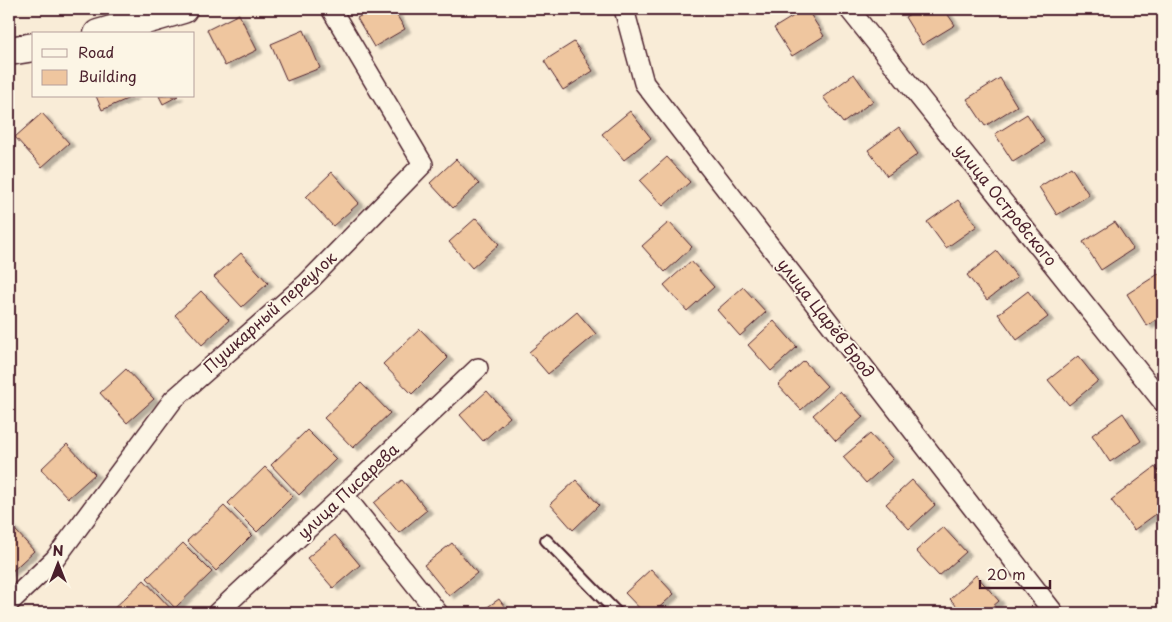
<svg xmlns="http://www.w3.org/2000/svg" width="1172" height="622" font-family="'Playpen Sans',sans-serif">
	<defs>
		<filter id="shadow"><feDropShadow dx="5.5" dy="3" stdDeviation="1" flood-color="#0004"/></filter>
	</defs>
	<rect width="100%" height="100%" fill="#f9ecd7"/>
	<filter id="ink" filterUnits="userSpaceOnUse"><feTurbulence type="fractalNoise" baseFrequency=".02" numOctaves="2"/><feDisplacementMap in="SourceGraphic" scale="10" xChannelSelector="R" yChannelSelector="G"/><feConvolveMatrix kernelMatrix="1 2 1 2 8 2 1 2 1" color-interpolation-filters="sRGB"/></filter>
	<g filter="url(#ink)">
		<path fill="#efc69f" stroke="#4a1f2b" filter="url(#shadow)" d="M373,9H393L405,29L374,47L357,18Z
			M805,9H807L824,36L792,56L774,28Z
			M918,9H944L955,25L922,45L905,17Z
			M239,14L257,50L225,66L207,30Z
			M304,30L320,68L287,81L271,44Z
			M574,42L593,71L563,90L544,61Z
			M854,74L873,101L843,123L823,97Z
			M1000,78L1017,106L985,126L967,99Z
			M96,96H134L102,110Z
			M159,96H178L163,104Z
			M630,111L651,138L624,160L602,134Z
			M42,113L69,143L42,167L15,137Z
			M1027,114L1045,142L1013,162L995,134Z
			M899,127L918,154L887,176L868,150Z
			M667,157L690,182L663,206L640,181Z
			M456,159L479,184L453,208L430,183Z
			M1071,167L1089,195L1057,215L1039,187Z
			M332,172L359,203L333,226L306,197Z
			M958,200L977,226L946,248L927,222Z
			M476,218L499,244L472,268L449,242Z
			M669,222L692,247L665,272L642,246Z
			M1115,222L1133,249L1101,270L1083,242Z
			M997,251L1017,277L987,300L967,275Z
			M241,253L268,283L242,307L214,277Z
			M691,261L714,287L687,311L664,285Z
			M1163,271V315L1147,326L1127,294Z
			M743,287L766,312L740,336L717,310Z
			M201,291L229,320L202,345L175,315Z
			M1028,291L1048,317L1017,340L998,314Z
			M577,312L596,334L548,374L529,352Z
			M774,321L797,347L771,371L748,345Z
			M420,329L448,358L412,394L383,364Z
			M1078,356L1098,381L1069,405L1048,380Z
			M804,361L827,386L801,410L778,385Z
			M126,369L154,399L127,423L100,393Z
			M361,383L390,413L353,448L324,418Z
			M487,391L510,417L483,441L460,415Z
			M840,391L863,417L836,441L813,415Z
			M1123,413L1141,441L1110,462L1092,435Z
			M307,430L336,459L299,495L271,465Z
			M870,434L893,459L866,483L843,457Z
			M67,444L95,474L68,498L41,469Z
			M265,467L293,496L257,532L228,503Z
			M1155,467L1163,479V509L1134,530L1111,500Z
			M402,480L427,510L399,533L374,503Z
			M576,480L599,505L573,530L550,504Z
			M912,480L935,505L909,529L886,504Z
			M224,506L252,535L216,571L187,541Z
			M9,523L34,551L9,574Z
			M943,527L966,552L939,576L916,551Z
			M335,535L360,565L333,588L307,558Z
			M183,543L212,572L175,608L147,578Z
			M452,543L477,573L449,596L424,565Z
			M651,569L674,594L653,613H644L625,593Z
			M976,575L999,601L985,613H963L950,599Z
			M144,580L172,610L168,613H109Z
			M499,599L509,613H479Z"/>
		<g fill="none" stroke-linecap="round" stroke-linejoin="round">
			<g stroke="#4a1f2b" stroke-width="14">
				<path id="lane" d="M546,540L617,613"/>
			</g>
			<g stroke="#4a1f2b" stroke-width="22">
				<path id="street" d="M624,9L644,83L1054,613
					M849,9L1163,402
					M344,495L438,613
					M9,603L55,559L173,400L307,283L423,164L331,9
					M217,613L344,495L478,368"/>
			</g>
			<g stroke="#4a1f2b" stroke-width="31">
				<path id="secondary" d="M98,34L183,9
					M9,51L34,47"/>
			</g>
			<use href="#lane" stroke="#fcf5e5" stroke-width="10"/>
			<use href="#street" stroke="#fcf5e5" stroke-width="19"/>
			<use href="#secondary" stroke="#fcf5e5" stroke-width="28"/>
		</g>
	</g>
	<g text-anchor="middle" stroke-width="4" stroke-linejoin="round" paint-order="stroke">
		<g font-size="16" fill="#4a1f2b" stroke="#fcf5e5">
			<text transform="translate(1006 205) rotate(51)" y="6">улица Островского</text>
			<text transform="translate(270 312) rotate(-42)" y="6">Пушкарный переулок</text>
			<text transform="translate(826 318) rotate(52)" y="6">улица Царёв Брод</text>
			<text transform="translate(348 491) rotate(-43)" y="6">улица Писарева</text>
		</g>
	</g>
	<rect width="1172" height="622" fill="none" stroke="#fcf5e5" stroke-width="30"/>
	<rect x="15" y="15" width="1142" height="592" fill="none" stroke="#4a1f2b" stroke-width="2" filter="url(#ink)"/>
	<rect x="32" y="32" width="162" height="65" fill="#fcf5e5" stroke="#b59f9b"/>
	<rect x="42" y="49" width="25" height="8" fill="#fcf5e5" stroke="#b59f9b"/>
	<text x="78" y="58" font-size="15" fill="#4a1f2b">Road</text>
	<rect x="42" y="70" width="25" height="15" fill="#efc69f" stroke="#b59f9b"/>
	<text x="78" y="82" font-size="15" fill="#4a1f2b">Building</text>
	<g transform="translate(58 564)" stroke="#fcf5e5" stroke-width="4" paint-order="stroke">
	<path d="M0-4L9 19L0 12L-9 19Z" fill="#4a1f2b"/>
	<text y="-8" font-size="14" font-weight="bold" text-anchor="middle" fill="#4a1f2b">N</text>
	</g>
	<path d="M980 580v8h70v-8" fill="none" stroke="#4a1f2b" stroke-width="2.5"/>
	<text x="987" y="580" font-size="15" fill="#4a1f2b" stroke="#fcf5e5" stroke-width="4" paint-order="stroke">20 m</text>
</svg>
